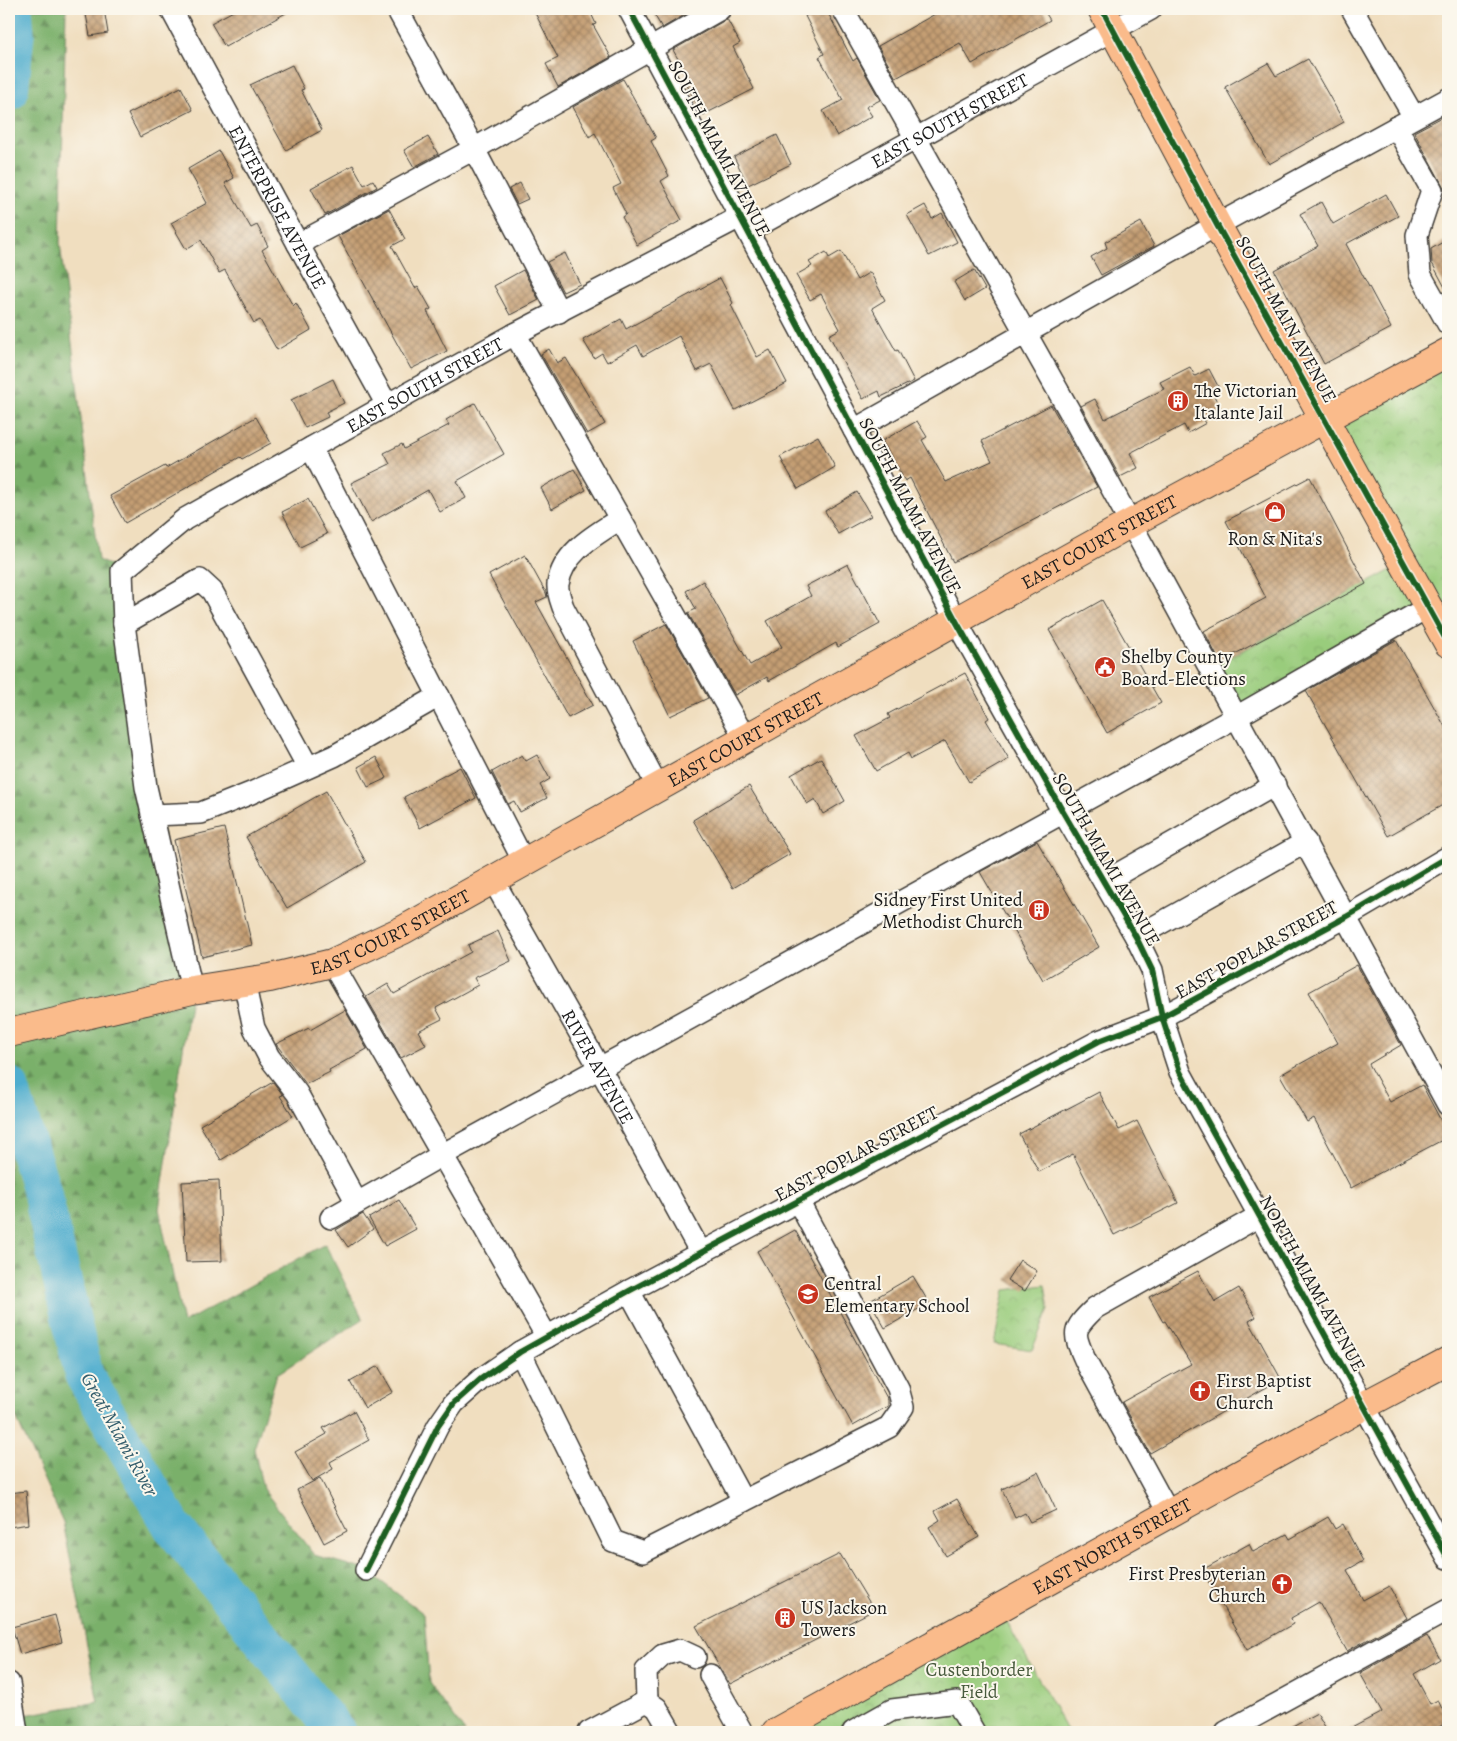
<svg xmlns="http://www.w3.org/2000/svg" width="1457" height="1741" font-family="Alegreya,serif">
	<defs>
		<pattern id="forest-firs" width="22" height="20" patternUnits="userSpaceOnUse" patternTransform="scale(1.25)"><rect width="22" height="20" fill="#7ab06b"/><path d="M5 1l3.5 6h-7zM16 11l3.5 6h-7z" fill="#638e57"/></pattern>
		<pattern id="park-crowns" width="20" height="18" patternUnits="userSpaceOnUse" patternTransform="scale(1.25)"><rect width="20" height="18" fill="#99cc7b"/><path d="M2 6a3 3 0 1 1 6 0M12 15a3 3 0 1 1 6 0" fill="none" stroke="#83af6a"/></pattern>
		<pattern id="building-cross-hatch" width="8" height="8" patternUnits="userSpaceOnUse" patternTransform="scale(1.25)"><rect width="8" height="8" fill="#c49e73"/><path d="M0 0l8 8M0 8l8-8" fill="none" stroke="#9e805e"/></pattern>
	</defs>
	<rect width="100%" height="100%" fill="#fbf7ec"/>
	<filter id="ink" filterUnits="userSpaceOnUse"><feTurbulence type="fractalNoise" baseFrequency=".02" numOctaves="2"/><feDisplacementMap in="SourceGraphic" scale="10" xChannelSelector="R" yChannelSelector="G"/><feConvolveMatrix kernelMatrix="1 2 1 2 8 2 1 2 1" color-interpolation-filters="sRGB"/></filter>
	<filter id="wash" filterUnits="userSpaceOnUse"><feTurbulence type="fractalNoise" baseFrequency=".0096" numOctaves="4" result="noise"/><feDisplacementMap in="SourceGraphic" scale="20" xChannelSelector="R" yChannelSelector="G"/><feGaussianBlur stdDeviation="1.12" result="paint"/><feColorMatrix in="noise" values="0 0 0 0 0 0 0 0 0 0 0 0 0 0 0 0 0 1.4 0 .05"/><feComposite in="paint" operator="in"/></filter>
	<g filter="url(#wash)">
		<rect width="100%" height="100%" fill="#f0debf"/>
		<path fill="url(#forest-firs)" stroke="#4b6644" d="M9,9H66L60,243L98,560L122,571L124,624L192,990L159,1209L183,1323L325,1244L363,1319L277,1374L254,1449L263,1489L314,1555L366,1570L424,1614L429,1683L465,1732H17L14,1717L98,1702L63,1522L9,1402Z"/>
		<path fill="url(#park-crowns)" stroke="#5a744c" d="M1448,352V643L1428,608L1238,716L1211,668L1404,563L1325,419Z
			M1045,1285L1049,1309L1032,1350L994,1344L1005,1290Z
			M999,1608L1068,1732H776Z"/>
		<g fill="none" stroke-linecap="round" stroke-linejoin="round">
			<path stroke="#50adce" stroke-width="39" d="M9,91L15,34L13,9
				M9,1086L42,1192L84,1375L172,1526L336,1732"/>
		</g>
		<g id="blocks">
			<path fill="url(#building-cross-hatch)" d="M85,9H104L108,33L90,36Z
				M237,9H293L225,47L211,23Z
				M533,9H589L596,24L593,25L611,57L558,87L546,64L558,58Z
				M651,9H695L662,28Z
				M821,9H826L853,61L857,58L880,100L866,107L872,116L837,136L823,111L843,100L819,57L824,54L805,16Z
				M944,9H1043L1050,20L972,64L960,43L896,78L878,46Z
				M727,19L740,43L733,47L754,89L703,115L687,85L691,82L673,50Z
				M1308,59L1344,122L1269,164L1225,87L1268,63L1276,76Z
				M292,65L304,89L301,90L322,130L286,150L250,85Z
				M623,79L656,138L651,141L669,176L661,181L682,220L637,245L622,217L626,214L613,188L621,184L595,133L589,137L573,107Z
				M181,87L193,110L140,137L128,114Z
				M1448,114V195L1414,132Z
				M777,135L791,164L748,185L734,157Z
				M428,137L438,154L414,167L404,150Z
				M219,151L234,178L225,183L251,228L257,225L268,246L262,250L293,306L296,303L311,330L277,350L260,320L254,323L225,270L219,273L201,240L186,249L171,223L207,203L188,169Z
				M353,165L364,185L373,180L377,187L325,215L311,188Z
				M520,183L528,199L517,204L509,189Z
				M1386,194L1398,216L1346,244L1391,328L1324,364L1274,270L1318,246L1300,214L1321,202L1333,224Z
				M925,205L932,219L942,213L957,242L929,256L907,215Z
				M389,209L405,239L392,246L415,288L418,286L431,309L427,311L447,351L411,369L338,236Z
				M1141,222L1154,246L1101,275L1091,257L1107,248L1105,242Z
				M1448,239V293L1432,263L1431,249Z
				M841,251L857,280L870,272L885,300L872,308L896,351L898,350L914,381L881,397L879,391L863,399L829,335L840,329L821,294L810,300L796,275L812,266L809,262L826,252L829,258Z
				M565,253L580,284L563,292L547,262Z
				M523,270L539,300L510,315L494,286Z
				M974,270L985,289L965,301L954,282Z
				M720,278L733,303L731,305L757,357L770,350L787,383L735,410L711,364L697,371L679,336L643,356L637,345L607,362L602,353L594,358L583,340L621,319L626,329Z
				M549,349L557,363L566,358L605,424L587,434L541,354Z
				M1190,367L1195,376L1209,369L1219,388L1212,392L1222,411L1204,420L1206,423L1188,433L1184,425L1130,453L1138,468L1120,477L1081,406L1095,399L1105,419L1164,389L1160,382Z
				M333,379L344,403L326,412L328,417L305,428L291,400Z
				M475,403L504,454L457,481L466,498L440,512L428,490L371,522L351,483L390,464L384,453L402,444L404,449L449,425L446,420Z
				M1051,405L1097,487L953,562L910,478L905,481L882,441L917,421L927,437L922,440L946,482L992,461L982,441Z
				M256,417L271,443L242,459L240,457L125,523L110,496L165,466L166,468Z
				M818,436L835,467L798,489L780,457Z
				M574,469L586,490L552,509L541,488Z
				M1310,477L1366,584L1220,662L1204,631L1266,598L1226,521Z
				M857,492L871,516L838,534L825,511Z
				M308,499L327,534L300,547L282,512Z
				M525,555L546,593L547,597L536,602L593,705L568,718L489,575Z
				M848,564L880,624L838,647L836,643L769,681L767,677L735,695L688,613L696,609L686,591L703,581L750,665L782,647L767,621L811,596L806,586Z
				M1102,600L1161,703L1107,733L1049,630Z
				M666,624L708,698L670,716L633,641Z
				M1396,640L1448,732V802L1388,836L1306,691Z
				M965,673L989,718L986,720L1009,759L969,782L945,741L911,759L908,753L876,771L856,736L890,718L888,714Z
				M522,755L526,761L537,755L550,779L540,785L547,798L520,812L514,801L508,804L492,772Z
				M376,757L387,778L368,787L358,767Z
				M821,758L845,801L823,814L815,799L807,804L791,775Z
				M460,767L476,798L420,828L404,797Z
				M749,786L790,854L733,888L693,820Z
				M326,791L366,862L287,908L246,837Z
				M224,828L252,945L202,957L174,840Z
				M1037,841L1099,947L1043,980L980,872Z
				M498,931L511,961L474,978L478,985L436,1008L442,1019L418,1031L426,1045L401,1058L366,997L388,984L394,994L471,952L468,945Z
				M1357,965L1401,1045L1369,1064L1390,1102L1422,1085L1448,1134V1137L1351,1188L1314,1118L1307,1122L1280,1075L1338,1043L1309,992Z
				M345,1010L367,1049L329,1070L330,1072L306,1084L276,1044L309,1028L310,1030Z
				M273,1082L283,1095L280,1096L293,1116L221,1160L200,1125Z
				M1099,1092L1119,1130L1137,1121L1178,1203L1114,1235L1073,1154L1039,1172L1019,1134Z
				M219,1180L222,1261L186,1262L182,1182Z
				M399,1200L416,1229L385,1246L369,1218Z
				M363,1214L373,1229L348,1247L336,1230Z
				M795,1230L888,1400V1406L853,1426L757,1251Z
				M1020,1260L1037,1271L1025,1291L1007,1280Z
				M1198,1271L1215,1302L1239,1288L1256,1317L1249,1321L1281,1379L1150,1453L1122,1402L1191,1364L1165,1321L1163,1322L1149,1297Z
				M913,1276L929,1303L885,1328L870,1301Z
				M378,1366L393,1392L365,1408L350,1382Z
				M354,1411L369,1440L330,1462L333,1469L312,1481L295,1452L327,1434L323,1428Z
				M1038,1472L1056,1510L1030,1522L1025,1513L1015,1518L1002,1489Z
				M320,1478L347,1531L324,1543L297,1490Z
				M26,1491L29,1524L9,1527V1493Z
				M957,1499L979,1537L946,1556L929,1527L940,1520L935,1511Z
				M1328,1517L1335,1529L1343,1524L1363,1561L1347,1570L1363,1600L1389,1586L1407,1618L1347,1651L1319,1602L1291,1618L1293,1624L1247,1650L1202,1570L1249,1544L1253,1552L1287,1534L1290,1539Z
				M840,1554L874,1610L730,1684L696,1626Z
				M55,1615L62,1642L20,1654L12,1627Z
				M1427,1636L1440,1659L1414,1674L1430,1704L1438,1700L1448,1722L1429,1732H1344L1382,1712L1360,1673Z
				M1317,1713L1328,1732H1281Z"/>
		</g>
	</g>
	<g filter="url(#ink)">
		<use href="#blocks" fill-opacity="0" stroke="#3c3934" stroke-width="1"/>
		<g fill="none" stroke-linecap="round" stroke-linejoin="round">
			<g stroke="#3c3934" stroke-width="24">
				<g id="minor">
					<path id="s1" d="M171,9L298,244L387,405"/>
					<path d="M397,9L474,149L559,312"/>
					<path d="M629,9L956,621L1063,812L1136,937L1152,970L1162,1017L1180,1072L1448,1558"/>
					<path d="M843,9L1070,412L1448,1105"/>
					<path d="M1352,9L1414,117"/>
					<path d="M1396,127L1432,190L1417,235L1420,274L1448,324"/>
					<path id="s2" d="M748,231L1151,9"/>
					<path d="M298,244L474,149L720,9"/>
					<path d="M515,334L745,738"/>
					<path d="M854,430L1217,225L1448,99"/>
					<path d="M311,448L524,862"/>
					<path d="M620,519C595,535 563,552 558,584C557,591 561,601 563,607L658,787"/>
					<path d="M124,624L200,580L212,591L308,767"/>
					<path d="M152,815L201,813L251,793L334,756L439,696"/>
					<path id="s3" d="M493,880L599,1067L701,1253"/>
					<path d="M1104,882L1275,785"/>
					<path d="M1136,937L1306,842"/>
					<path d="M332,963L547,1337"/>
					<path d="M244,982L254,1028L269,1057L297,1093L357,1203"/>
					<path id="s4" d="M192,990L146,787L124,624L122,571L185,519L387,405L515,334L740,217"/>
					<path d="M331,1218L442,1155L1238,716L1428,607"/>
					<path d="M629,1291L743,1501"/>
					<path d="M520,1352L613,1541L643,1552L889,1427L903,1407L898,1388L798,1201"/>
					<path d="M1169,1514L1086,1362C1073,1333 1071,1331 1095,1308L1259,1216"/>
					<path d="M366,1570L438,1426L454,1403L481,1379L520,1352L629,1291L1099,1041L1162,1017L1346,917L1448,857"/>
					<path d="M710,1675L742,1732"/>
					<path d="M9,1683L17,1732"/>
					<path d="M647,1701L646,1671L663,1655L680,1650L695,1657"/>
					<path d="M589,1732L647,1701L657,1708L671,1732"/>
					<path d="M853,1732L892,1710L957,1702L974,1732"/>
					<path d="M1226,1732L1448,1610"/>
				</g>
			</g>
			<g stroke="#3c3934" stroke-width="30">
				<g id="major">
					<path d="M1102,9L1217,225L1448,643"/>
					<path id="s5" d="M9,1033L192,990L270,978L332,963L403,930L1131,523L1448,352"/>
					<path id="s6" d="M776,1732L1363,1406L1448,1361"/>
				</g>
			</g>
			<use href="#minor" stroke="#fff" stroke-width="21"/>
			<use href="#major" stroke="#fabb8b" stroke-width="28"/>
			<g stroke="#fbf7ec" stroke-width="9">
				<path id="cycleway" d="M629,9L956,621L1063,812L1136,937L1152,970L1162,1017L1180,1072L1448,1558
					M1102,9L1217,225L1448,643
					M366,1570L438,1426L454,1403L481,1379L520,1352L629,1291L1099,1041L1162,1017L1346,917L1448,857"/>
			</g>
			<use href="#cycleway" stroke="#1b5e20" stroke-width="6"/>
		</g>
	</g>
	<defs>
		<g id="building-disc" transform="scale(1.125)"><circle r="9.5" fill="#c8321e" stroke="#fbf7ec"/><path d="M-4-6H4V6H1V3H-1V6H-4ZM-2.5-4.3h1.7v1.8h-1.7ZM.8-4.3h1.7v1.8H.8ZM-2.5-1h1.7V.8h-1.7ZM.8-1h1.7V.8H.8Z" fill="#fff"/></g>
		<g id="shop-disc" transform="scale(1.125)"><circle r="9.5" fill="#c8321e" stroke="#fbf7ec"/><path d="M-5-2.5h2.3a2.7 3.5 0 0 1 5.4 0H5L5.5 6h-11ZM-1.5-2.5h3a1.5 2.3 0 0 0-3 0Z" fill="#fff"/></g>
		<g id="civic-disc" transform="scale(1.125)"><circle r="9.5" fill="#c8321e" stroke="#fbf7ec"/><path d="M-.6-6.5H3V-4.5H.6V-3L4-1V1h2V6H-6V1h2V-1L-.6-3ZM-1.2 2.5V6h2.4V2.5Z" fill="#fff"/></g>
		<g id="school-disc" transform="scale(1.125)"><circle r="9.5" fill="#c8321e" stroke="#fbf7ec"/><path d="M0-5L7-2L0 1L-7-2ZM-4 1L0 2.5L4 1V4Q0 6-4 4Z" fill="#fff"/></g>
		<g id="church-disc" transform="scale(1.125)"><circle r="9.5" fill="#c8321e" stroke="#fbf7ec"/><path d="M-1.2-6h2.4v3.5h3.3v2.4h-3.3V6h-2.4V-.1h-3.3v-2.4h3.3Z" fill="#fff"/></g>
	</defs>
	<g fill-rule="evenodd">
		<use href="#building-disc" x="1178" y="401"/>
		<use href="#shop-disc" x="1275" y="512"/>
		<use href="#civic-disc" x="1105" y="667"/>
		<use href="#building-disc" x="1039" y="910"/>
		<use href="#school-disc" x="808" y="1294"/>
		<use href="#church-disc" x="1200" y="1391"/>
		<use href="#church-disc" x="1282" y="1584"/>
		<use href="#building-disc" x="785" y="1618"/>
	</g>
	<g text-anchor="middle" stroke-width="4" stroke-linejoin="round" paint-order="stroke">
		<g font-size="19" fill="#1c1c1c" stroke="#fbf7ec">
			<text dy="7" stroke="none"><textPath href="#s2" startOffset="230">EAST SOUTH STREET</textPath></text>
			<text transform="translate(720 148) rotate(62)" y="7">SOUTH MIAMI AVENUE</text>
			<text dy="7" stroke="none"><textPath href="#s1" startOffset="225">ENTERPRISE AVENUE</textPath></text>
			<text transform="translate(1287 319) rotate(61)" y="7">SOUTH MAIN AVENUE</text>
			<text dy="7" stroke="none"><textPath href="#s4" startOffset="782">EAST SOUTH STREET</textPath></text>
			<text transform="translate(911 505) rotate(62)" y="7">SOUTH MIAMI AVENUE</text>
			<text dy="7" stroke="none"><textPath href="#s5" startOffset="1206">EAST COURT STREET</textPath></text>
			<text dy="7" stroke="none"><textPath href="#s5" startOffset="801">EAST COURT STREET</textPath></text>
			<text transform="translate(1107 859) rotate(60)" y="7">SOUTH MIAMI AVENUE</text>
			<text dy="7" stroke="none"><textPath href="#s5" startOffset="396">EAST COURT STREET</textPath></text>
			<text transform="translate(1256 949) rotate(-29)" y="7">EAST POPLAR STREET</text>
			<text dy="7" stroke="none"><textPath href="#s3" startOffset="214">RIVER AVENUE</textPath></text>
			<text transform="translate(856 1153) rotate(-28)" y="7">EAST POPLAR STREET</text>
			<text transform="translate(1313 1283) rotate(61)" y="7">NORTH MIAMI AVENUE</text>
			<text dy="7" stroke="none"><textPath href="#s6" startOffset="384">EAST NORTH STREET</textPath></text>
		</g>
		<g font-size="19" fill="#1c1c1c" stroke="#fbf7ec" text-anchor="start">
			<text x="1194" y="397">The Victorian<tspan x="1194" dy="22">Italante Jail</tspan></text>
			<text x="1275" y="545" text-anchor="middle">Ron &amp; Nita's</text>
			<text x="1121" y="663">Shelby County<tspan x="1121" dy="22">Board-Elections</tspan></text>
			<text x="1023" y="906" text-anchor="end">Sidney First United<tspan x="1023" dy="22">Methodist Church</tspan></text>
			<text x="824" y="1290">Central<tspan x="824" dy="22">Elementary School</tspan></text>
			<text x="1216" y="1387">First Baptist<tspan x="1216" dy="22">Church</tspan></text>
			<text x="1266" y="1580" text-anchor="end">First Presbyterian<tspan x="1266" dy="22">Church</tspan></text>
			<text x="801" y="1614">US Jackson<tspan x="801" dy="22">Towers</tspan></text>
		</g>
		<g font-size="19" fill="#485a3d" stroke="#fbf7ec">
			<text x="979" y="1676">Custenborder<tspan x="979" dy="22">Field</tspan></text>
		</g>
		<g font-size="20" font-style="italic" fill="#335d6c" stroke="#fbf7ec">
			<text transform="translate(120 1434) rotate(61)" y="7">Great Miami River</text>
		</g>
	</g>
	<rect width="1457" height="1741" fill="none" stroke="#fbf7ec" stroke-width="30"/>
</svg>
